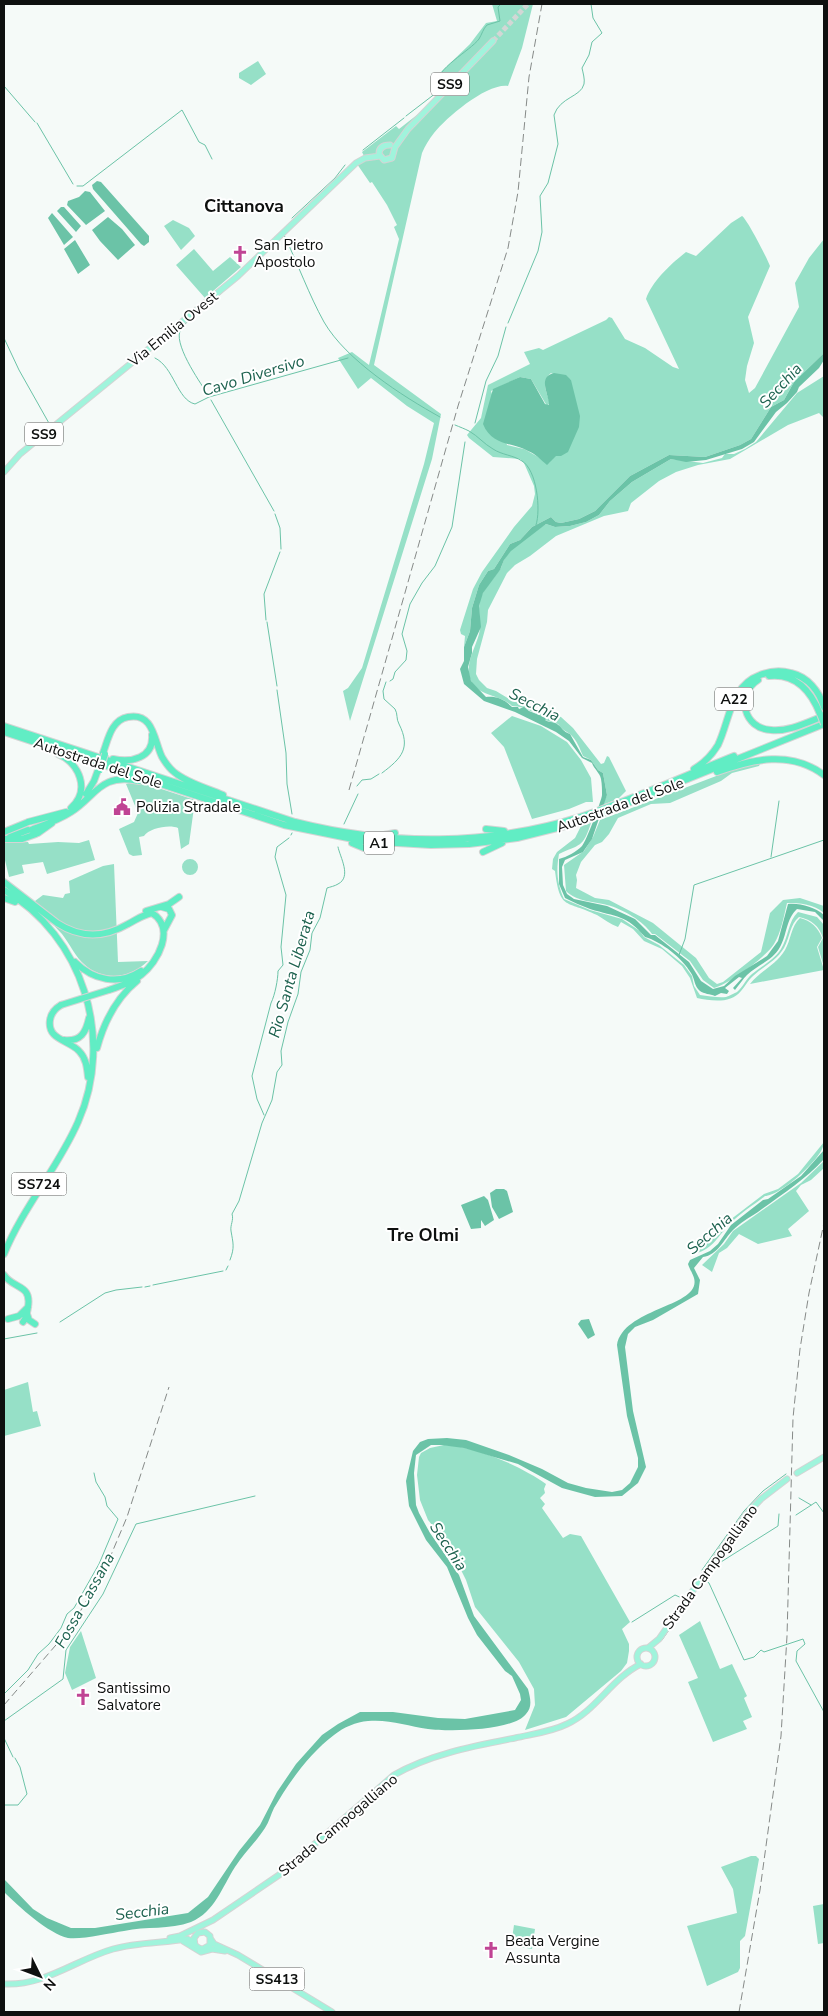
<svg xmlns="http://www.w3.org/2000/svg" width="828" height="2016" font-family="'Nunito Sans',sans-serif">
	<rect width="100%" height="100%" fill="#f5faf8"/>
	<path fill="#96e0c7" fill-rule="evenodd" d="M492,4H533L522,48L508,86C487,83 447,117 434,133C429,139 425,146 422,153L374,365L441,414L432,459L350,721L343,691L348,688L362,668L424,464L434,423L407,406L371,378L358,389L338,358L352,352L369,365L399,239L394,227L397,225L387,205L372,182L370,183L357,164L366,160L362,152L396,126L399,129L440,97C436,92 434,82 437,76L470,44L486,23L497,21Z
		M258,61L266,74L251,85L239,78V73Z
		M742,216C747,219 767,258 770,266L748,317L754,343L747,366L745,380L749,393L755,388L799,307L795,283L809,258L824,239V353L794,382L784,400L771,407L751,439L740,445L705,457L669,455L630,476L595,511L579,519L561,523L556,522L551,517L532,527L520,540L510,544L494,569L488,571L479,585L472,608L470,631L464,647L465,636L461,634L460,630L473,589L482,572L514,527L532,506L535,494L534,486L524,463L520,459L493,457L469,438L467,435L481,418L488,385L530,364L524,352L539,348L543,350L606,320L609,317L612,318L625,339L645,348L673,367L679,369L646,299C652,281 672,263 686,252L696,256L731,223ZM551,373L571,380V384L549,463L524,449L507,445L491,391L520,377L531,379L547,406L550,403C546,392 541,381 551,373Z
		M173,220L189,228L195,236L181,250L164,226Z
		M194,249L213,271L230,257L241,267L205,298L176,265Z
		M824,376L823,417L819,413L788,425L730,459L698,465L676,472L659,481L631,503L628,511L604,516L556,536L530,556L515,565L507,573L488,610L487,622L477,659L476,674L479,680L487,688L496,691L511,700L561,717L573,728L601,764L604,763L607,756L609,757L626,791L618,799L602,805L607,795L603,773L598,770L591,760L583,756C580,749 577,740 570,734C566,731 563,731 558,724L545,720L546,718C532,713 528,707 512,706C500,694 479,697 471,681C464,665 475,649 479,634C482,623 477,612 480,600C483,589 492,581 498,572C502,568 502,563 505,558C514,544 532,533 546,524L555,527L570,526L586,522L599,515L610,501L632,482L671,459L703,463L722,458L725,454H734L745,449L756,442L797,393Z
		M512,716L541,726L567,742L581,760L591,778L593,802H586L569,809L532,819L504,747L491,733Z
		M761,762L759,766L732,773L721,781L670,803L651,804L618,818L609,834L602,842L595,845L581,862L576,875L577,880L576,888L595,898L609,900L653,923L696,958L709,978L717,984L723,982L761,952L770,913L783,900L800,898L824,906V913C814,904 800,903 787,903C784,916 781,933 774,944C765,958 729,984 714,988L703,980L690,961L655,934H652C643,921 623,909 607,905C593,901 577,902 566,891L564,865L584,851L593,837L600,820L740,767Z
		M129,783L146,784L195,800L189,844L181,849L178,828C170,824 149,828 144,836L139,837L142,855L133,856L129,854L119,829L134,822L138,813L126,784Z
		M591,823C583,848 580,844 559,854C556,871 557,883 564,899L590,910L622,919L640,931L644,937L659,945L684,965L692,976L694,986L700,995C709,996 718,998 726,997C729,996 735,993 737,992C743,987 746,979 752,974C762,966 774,960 781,949C789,936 788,921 798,912L817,917L824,925V967L818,947L823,938C819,926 812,920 799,917C790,924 790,937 784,948C776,961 764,966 753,976C748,980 745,987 741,991C731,1004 711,1001 697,998L690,978L682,966L662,949L644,941L633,929L621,922L618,927C610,924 604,919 597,915C566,900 560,911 555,871L552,869L553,859L557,852L575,838L581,826Z
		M89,840L95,860L47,874L43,862L22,865L24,873L9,877L4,856V843L28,842L29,844L58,842L79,843Z
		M182 867a8 8 0 1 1 16 0a8 8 0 1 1-16 0Z
		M114,864L118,962L148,961C131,978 105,982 85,965C75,957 70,944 62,934C53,924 40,913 35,901L43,895L63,898L65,894L70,893L69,881L103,866Z
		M800,918C811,921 818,927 822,938L817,947L824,970L750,984C760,971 776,965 785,950C791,940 791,926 800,918Z
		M824,1142C824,1158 780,1196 765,1196C754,1205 740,1213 730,1224C715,1239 714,1249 691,1255L706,1241L719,1233L726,1223L764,1194L778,1189L798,1174Z
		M824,1161V1168L811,1180L801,1185L796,1191L809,1211L788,1229L792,1236L758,1244L739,1234L727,1248L719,1253L712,1272L702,1265L724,1244L733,1231L801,1183Z
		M28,1382L33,1412L37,1411L41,1426L4,1436V1390Z
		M444,1445C475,1446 521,1466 546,1484L544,1489L545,1493L540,1498L545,1504L542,1508L563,1538L570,1534L581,1536L630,1622L622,1629L629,1644V1651L627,1663L621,1671L566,1717L525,1730L535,1705L534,1689L519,1662L475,1607L466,1580L457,1562L443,1538L428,1520L420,1500L417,1475L419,1457L421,1453L430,1448Z
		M700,1621L720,1669L732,1664L747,1696L744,1698L752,1717L743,1721L747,1729L713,1742L688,1682L698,1678L679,1635Z
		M81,1631L96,1678L72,1690L65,1673L70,1647Z
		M751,1856H756L759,1859L745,1936L740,1941V1968L738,1972L707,1986L687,1926L737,1913L733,1889L721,1867Z
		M824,1904V1943L818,1944L813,1906Z
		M514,1925L535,1929L532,1949L511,1945Z"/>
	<path fill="#6bc3a7" d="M97,181L101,182L149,236V242L144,246L141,244L93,189L92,185Z
		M85,191L90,192L105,211L86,225L67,205L68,201L79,197Z
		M61,207H64L81,226L76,232L57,211Z
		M52,213L73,237L64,245L48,218Z
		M108,217L122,229L135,245L118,260L100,241L92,230Z
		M75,240L90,265L78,274L64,249Z
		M824,353V360L819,368L799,387L797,392L787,403L776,412L754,442L742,449L706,460L686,462L671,459L632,482L610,501L599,515L586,522L570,526L555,527L546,524L511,551L504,560L500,570L483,593L479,606L481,627L472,647V653L468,667L471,681L486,697C496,696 504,699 512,707H518L519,709L524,707L529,711L547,718L545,720C550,723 552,721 557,724C562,727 563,732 570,734L583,757L591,760L598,770L603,773L607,795L592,839L583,852L565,860L562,867L563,885L567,894L574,899L607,906L635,919L651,935H655L689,962L701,981L713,989L724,986L735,976L767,956L778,941L788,904C801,903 814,907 824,915V921L815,912L797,909C786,919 787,935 780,947C773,960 758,965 747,975C743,979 739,985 735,990L733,988L742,978L739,977L725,988L729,991L727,994L721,993L715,996C710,994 704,994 700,991C694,986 695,979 691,973C682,958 662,942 645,937C627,915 616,917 590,909C582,906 573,902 565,898L559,884V859C567,857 576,852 582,846C586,842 602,799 602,795C602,790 602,784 601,779C600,773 594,769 592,763L582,758L569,741L556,732L515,712L484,701L464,684L460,669L464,661V647L470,631L472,608L479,585L488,571L494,569L510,544L520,540L532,527L551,517L556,522L561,523L579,519L595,511L630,476L669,455L705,457L740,445L751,439L771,407L784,400L794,382Z
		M554,373L566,375L571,380L580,416L579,427L568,452L561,456H556L547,465C541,460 536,454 528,451C511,442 492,446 483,424L493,389L520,377L531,379L545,404L549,405C549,394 537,377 554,373Z
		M824,1150V1159C805,1180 781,1195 758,1212C750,1217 740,1223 733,1230C723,1240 718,1255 703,1257L694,1268L700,1280L698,1294L653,1320L635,1327L628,1334L625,1347L633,1411L646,1467L638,1483L622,1496L595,1497L562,1488L518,1464L464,1448L441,1445H431L416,1455L414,1473L416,1505L419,1513L430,1533L459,1575L474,1616L528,1689C530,1697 533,1707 526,1714C513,1731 449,1732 428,1729C408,1726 389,1719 368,1721C356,1722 344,1727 334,1735C309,1754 290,1781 274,1808C271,1814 269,1822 265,1828C256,1842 244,1853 235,1867C222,1887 215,1912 191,1922C170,1930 146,1926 124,1931C110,1933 81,1940 68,1938C49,1934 18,1906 4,1892V1879L33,1909L47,1918L71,1928H95L188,1913L208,1897L239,1851L260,1825L277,1792L296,1764L322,1735L338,1724L360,1712H393L438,1718L465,1719L515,1710L521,1700L520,1694L512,1676L505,1671L477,1635L468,1618L447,1567L426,1540L409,1506L406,1481L413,1451L420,1442L428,1439L447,1438L466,1440L509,1455L542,1469L568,1483L586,1488L612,1492L622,1490L630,1483L638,1467V1458L627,1416L617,1345C624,1307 702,1307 694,1278C693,1274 689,1268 688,1264L690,1260L710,1251L718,1244L731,1225L763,1200L768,1199L801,1176Z
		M496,1189H504L507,1191L513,1212L499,1219L492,1207L490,1193Z
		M484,1196L488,1200L494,1220L485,1226L481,1220V1228L471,1229L461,1205Z
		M589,1319L595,1335L588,1339L578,1324L581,1320Z"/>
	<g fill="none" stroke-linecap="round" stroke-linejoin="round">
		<path stroke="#6bc3a7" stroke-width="1" d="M437,84C435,69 470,51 479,39C482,34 483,29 487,25L500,21L498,7L501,4
			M4,86L35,122
			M406,116L436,93L438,88
			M37,123L73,184
			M363,150L404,118
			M77,186H83L182,110L199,142L205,145L212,159
			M292,218L335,178L345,165
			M284,235C298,264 309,295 324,322C346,360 402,396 440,417
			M217,297L264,255
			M508,323L538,251L542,232L540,196L548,183L558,144L554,115C560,97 581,97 584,84C585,79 583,73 582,68L589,55L592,42L602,33L593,18L591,4
			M4,338L19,370L50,425
			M155,358C174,367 177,400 195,404L209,397L348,358
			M207,393C199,381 172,342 181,329C189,318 204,309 214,300
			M211,400L274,511
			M475,423L486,381L498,356L506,327
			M455,425C460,427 465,429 469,431C478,436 484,444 493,449C502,455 513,455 522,461C537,470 541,510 536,525
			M275,514L280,528L281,549
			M266,620L264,594L280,552
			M267,622L277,686
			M390,681L393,679L395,672L406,660L407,651L402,634L410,604L422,583L435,566L452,527L465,442
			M277,690L286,753L287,784L292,814
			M382,773C402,758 411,748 399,724C396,719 398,714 395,709L384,699L383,691L386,682
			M357,786L362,780L371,779L379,774
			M344,824L358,794
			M291,835L292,833
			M771,857L779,801
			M679,955L685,939L694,885L824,840
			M264,1115L257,1099L252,1076L271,1003C275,995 278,979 278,971L283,965L281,947L286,895L275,857L277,847L289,838
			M230,1260C235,1247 233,1243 231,1231C230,1225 234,1220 232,1214L239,1201L262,1123L272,1100L277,1072L282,1065L281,1051L288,1022L298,994L301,972L310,950L312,933L320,918L327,888C330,887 335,886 338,884C352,877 340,857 338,847
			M226,1270L228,1266
			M153,1285L223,1271
			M145,1287L150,1286
			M60,1322L105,1293L116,1290L142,1287
			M4,1339L37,1333
			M799,1498L811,1505
			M796,1515L816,1502L824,1513
			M702,1570L744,1511L763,1491L786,1474
			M704,1579L709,1583L744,1660L754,1657L761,1650L764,1652L803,1639L805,1644L797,1651L796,1661L824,1712
			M692,1596L713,1567L778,1526L779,1514
			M632,1622L675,1595L684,1599
			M662,1640L692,1597
			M4,1694L28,1670L38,1654L49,1644L61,1628L67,1614L74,1608L99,1564L118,1519L107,1506L105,1497L96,1482L94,1473
			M4,1721L63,1679L66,1650L103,1594L136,1524L255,1496
			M4,1738L13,1757
			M4,1805H18L27,1794L20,1767L15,1758"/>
		<path stroke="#d2d7d5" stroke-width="5" stroke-dasharray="5 2.5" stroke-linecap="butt" d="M493,41L528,4"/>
		<g stroke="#d4d4d4" stroke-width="7">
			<path id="major" d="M390,145C384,145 379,147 379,154L384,160L392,158L395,147L408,129L493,41
				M4,472L20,454L238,276L356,163L365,158L380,156
				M797,1473L824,1457
				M637 1657a9 9 0 1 1 18 0a9 9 0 1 1-18 0Z
				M648,1648L659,1639L745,1516L761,1499L787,1479
				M170,1938L180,1936L213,1920L279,1875L394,1775C430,1754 474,1746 515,1738C532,1734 551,1732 567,1724C596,1711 612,1678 641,1664
				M210,1938L214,1944L238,1955L332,2012
				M183,1941L201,1952L212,1949L225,1951
				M4,1984C45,1986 75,1960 113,1949C137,1942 163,1943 187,1939C194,1941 195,1949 203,1949L210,1945V1936L205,1932L198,1933L194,1938L195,1946"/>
		</g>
		<g stroke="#d4d4d4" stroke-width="8">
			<path id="highway" d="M769,676C796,673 811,691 820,714
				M758,680C735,695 744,729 771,730C789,732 808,722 824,716
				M4,726L295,822C390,846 489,846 583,816C634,799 684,776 734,756
				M4,732L284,825L363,841L431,845L469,844L517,838L581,822L824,724
				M103,753C108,740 111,720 128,717C154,712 154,741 162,757C165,762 169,768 174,772C187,783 207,788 223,795
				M58,754C79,763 91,790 71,808
				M113,759C131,763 154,758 152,735
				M694,769C704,763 712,755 718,745C730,720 730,686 760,675C770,671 780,670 791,673C808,677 819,691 824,707
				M717,772C753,759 791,750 824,775
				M86,794L94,781L98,770
				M28,822L66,812
				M486,829L504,831
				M31,830C44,825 59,820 71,812C97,795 100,773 139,781
				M4,832L26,823
				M38,833L52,823
				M384,835L395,833
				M10,837L28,830
				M4,839H22L36,834
				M352,843L364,848
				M483,852L502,843
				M4,882L57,923C80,938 104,938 128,924C136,920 142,915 152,913C176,928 158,962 141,975C132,983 120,986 109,990
				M4,890C83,936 115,1038 78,1122C58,1168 23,1207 4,1254
				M4,898L15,902
				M162,907L169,909L172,915L164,930
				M146,911L169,904L179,897
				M75,962C93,980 118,986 141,971
				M61,1005C56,1008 51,1013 50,1020C47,1040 69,1040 79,1051C86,1058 87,1067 88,1077
				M64,1040C81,1042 86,1032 89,1018
				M97,1048C104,1022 115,999 137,981
				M4,1275C13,1289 32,1284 28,1307C27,1313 27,1317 23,1322
				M27,1314L29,1320L35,1324
				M8,1319L19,1316L28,1307"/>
		</g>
		<use href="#major" stroke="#a0f4dc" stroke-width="5"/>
		<use href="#highway" stroke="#61edc4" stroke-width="6"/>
		<path stroke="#868a88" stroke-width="1" stroke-dasharray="8 4" stroke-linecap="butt" d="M349,790L458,406L508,248L518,192L529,77L542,4
			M4,1705L62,1638L83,1607L111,1555L127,1517L169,1387
			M739,2012L760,1890L781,1736L787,1636L793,1418L800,1349L809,1293L824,1223"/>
		<g stroke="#d4d4d4" stroke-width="8" stroke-linecap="butt">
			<path id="highway-bridge" d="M820,714L824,724
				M100,770L105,754
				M61,1005L109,990"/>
		</g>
		<use href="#highway-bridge" stroke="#61edc4" stroke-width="6"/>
	</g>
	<defs>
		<g id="church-bare" transform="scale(1.35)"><path d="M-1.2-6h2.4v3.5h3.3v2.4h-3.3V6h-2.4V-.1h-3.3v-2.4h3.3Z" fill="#c04494" stroke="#fff" stroke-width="2.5" paint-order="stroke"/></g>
		<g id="civic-bare" transform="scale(1.35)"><path d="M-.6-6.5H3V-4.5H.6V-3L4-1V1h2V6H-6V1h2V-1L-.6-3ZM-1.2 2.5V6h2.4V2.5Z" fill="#c04494" stroke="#fff" stroke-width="2.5" paint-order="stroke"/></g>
	</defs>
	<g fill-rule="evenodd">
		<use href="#church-bare" x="240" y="254"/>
		<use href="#civic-bare" x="122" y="807"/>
		<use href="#church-bare" x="83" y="1697"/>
		<use href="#church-bare" x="491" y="1950"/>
	</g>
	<g text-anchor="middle" stroke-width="4" stroke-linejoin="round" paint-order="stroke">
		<g fill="#fff" stroke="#565857" stroke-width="1">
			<rect x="431" y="72.5" width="38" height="23" rx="4"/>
			<rect x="25" y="422.5" width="38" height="23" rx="4"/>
			<rect x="715" y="687.5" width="38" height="23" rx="4"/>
			<rect x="364" y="831.5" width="30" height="23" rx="4"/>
			<rect x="11.5" y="1172.5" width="55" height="23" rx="4"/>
			<rect x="249.5" y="1967.5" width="55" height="23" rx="4"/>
		</g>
		<g font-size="14" font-weight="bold" fill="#0e100f">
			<text x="450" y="89">SS9</text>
			<text x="44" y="439">SS9</text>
			<text x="734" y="704">A22</text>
			<text x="379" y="848">A1</text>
			<text x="39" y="1189">SS724</text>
			<text x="277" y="1984">SS413</text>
		</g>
		<g font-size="15" fill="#0e100f" stroke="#fff" text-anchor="start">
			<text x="254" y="250">San Pietro<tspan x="254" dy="17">Apostolo</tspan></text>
			<text x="136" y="812">Polizia Stradale</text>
			<text x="97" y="1693">Santissimo<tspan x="97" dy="17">Salvatore</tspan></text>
			<text x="505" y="1946">Beata Vergine<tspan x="505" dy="17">Assunta</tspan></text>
		</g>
		<g font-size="15" fill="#0e100f" stroke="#fff">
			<text transform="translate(173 329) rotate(-39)" y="5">Via Emilia Ovest</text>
			<text transform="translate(98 763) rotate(18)" y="5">Autostrada del Sole</text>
			<text transform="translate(620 805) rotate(-20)" y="5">Autostrada del Sole</text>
			<text transform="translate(710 1567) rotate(-54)" y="5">Strada Campogalliano</text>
			<text transform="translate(338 1825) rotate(-40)" y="5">Strada Campogalliano</text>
		</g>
		<g font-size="16" font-style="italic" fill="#1d624f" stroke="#fff">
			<text transform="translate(253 375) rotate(-17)" y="6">Cavo Diversivo</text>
			<text transform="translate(780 385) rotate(-47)" y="6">Secchia</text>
			<text transform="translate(535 704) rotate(27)" y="6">Secchia</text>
			<text transform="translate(291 974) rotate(-74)" y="6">Rio Santa Liberata</text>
			<text transform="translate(709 1233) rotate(-41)" y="6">Secchia</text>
			<text transform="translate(449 1546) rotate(57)" y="6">Secchia</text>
			<text transform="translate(84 1600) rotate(-61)" y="6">Fossa Cassana</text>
			<text transform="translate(142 1911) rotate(-7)" y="6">Secchia</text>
		</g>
		<g font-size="18" font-weight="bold" fill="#0e100f" stroke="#fff">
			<text x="244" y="212">Cittanova</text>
			<text x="423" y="1241">Tre Olmi</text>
		</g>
	</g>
	<rect width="828" height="2016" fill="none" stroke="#0e100f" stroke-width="10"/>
	<g transform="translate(40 1976) rotate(132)" stroke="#ffffff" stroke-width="4" paint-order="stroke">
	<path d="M0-4L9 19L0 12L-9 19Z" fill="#0e100f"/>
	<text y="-8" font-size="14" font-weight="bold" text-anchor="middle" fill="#0e100f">N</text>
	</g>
</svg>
